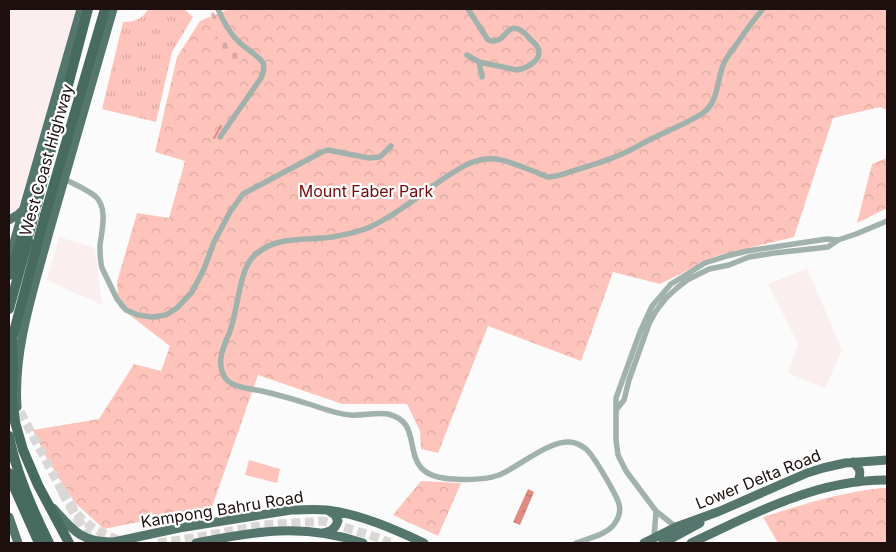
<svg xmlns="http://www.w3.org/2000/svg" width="896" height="552" font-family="Inter,sans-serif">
	<defs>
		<pattern id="grass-tufts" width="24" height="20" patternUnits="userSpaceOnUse" patternTransform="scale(1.25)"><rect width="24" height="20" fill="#fec4bb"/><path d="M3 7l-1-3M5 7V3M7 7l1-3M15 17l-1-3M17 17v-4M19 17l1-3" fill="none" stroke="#d9a7a0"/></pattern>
		<pattern id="forest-crowns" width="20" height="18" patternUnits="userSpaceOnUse" patternTransform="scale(1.25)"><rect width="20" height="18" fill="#fec4bb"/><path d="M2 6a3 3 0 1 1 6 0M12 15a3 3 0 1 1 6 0" fill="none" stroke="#d9a7a0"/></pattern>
		<pattern id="cemetery-stones" width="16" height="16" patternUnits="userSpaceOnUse" patternTransform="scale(1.25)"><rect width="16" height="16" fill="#fec4bb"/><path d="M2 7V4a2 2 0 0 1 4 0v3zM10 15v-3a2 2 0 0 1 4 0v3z" fill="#d9a7a0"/></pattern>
		<pattern id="water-ripples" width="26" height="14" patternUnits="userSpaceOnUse" patternTransform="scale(1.25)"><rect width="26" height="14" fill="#e18b80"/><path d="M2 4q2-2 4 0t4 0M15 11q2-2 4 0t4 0" fill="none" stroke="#b67067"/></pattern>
	</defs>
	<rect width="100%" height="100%" fill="#fbfbfb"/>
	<path fill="#faefee" d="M9,9H79L17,213L9,212Z
		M59,237L95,248L102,305L47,280Z
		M807,268L842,350L825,388L788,373L798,344L768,284Z"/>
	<path fill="url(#grass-tufts)" d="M148,9H184L193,17L172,52L156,122L102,109L123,22C134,22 143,19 148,9Z"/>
	<path fill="url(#forest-crowns)" d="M229,9H887V110L880,107L833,118L794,237L716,256L660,284L613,272L581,361L488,326L438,453L421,449L420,431L407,404H342L258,375L212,507L104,529L75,503L47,459L33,430L99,419L134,364L161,371L170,346L119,307L117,282L137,213L169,218L185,161L155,152L177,57L200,21Z
		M887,158V208L857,223L872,164Z
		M421,481L461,483L438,536L393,515Z
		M881,488H887V543H778L763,517C804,504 838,493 881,488Z"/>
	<path fill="url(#cemetery-stones)" d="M213,12L242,61L232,69L210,42L220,34L210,14Z"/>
	<path fill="#fec4bb" d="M249,460L280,469L277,483L245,475Z"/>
	<path fill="url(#water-ripples)" d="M528,489L534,492L520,525L513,522Z"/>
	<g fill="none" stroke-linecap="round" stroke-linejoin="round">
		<path stroke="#e18b80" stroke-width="2" d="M214,138L221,126"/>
		<path stroke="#dad8d7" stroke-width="9" stroke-dasharray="9 4.5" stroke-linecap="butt" d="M14,400L62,491"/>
		<path stroke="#dad8d7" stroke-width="9" stroke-dasharray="9 4.5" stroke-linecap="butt" d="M62,491C69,501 75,513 83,520C96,532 113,539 129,543
			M158,543L194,538L263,525L324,521L376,537L390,543"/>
		<path stroke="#dad8d7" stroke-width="10" stroke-dasharray="10 5" stroke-linecap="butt" d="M62,491L91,543"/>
		<path stroke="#a1b2ac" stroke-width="5.5" d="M218,9C223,21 229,33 239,42C245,48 259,56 263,63C265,68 263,74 261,78L220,137
			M467,55L479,62L517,70C527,68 543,60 538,48C536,44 532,41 530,39C527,35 523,31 518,29C505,24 505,46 488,40L468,9
			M479,62L482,77
			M64,179C74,184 86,189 95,196C108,207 102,230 100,245C100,253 100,261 102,268L117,299L126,310L138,315L152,317L166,315L177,308L192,292L204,269L214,242L230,212L243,194L322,152L328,150L369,158L380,157L391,146
			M616,410L624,400L629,380L649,324L656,311L666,298L677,288L687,280L709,269L729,265L749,257L774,253L828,247L838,240L856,234L887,221
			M676,527L656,511L626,471L618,455L616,440V398L640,332L652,306L671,284L705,263L727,256L747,251L827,239L838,240
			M654,538L656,511
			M576,543C589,538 607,535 615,523C619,517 621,511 619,504C616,494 594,456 586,449C582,446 579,444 575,443C553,436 519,467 499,475C485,480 468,480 454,479C390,477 431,424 388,414C376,412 362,416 350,415C337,414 324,409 312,405C296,400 279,395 262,391C251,389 234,388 226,379C216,365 222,350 228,336C238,315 238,272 253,257C273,235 306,241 332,237C344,235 359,232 370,227C395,215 418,197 440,181C453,173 465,163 480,160C499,155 518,166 536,172C540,174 544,176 548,177C555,177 566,173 573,171C589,166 606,161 622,154C632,150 641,144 651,139C667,131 688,123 703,113C720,101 716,78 725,61C728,55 733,50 736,45C745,32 753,20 763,9"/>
		<path stroke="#55766c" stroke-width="9" d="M9,220L19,214L23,210
			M9,260L81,9
			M17,407C13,349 34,288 49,232C70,157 92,83 113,9
			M853,462C861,469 861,472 858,482
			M53,508C73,530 80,542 112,542
			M9,517L18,543
			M323,533C332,531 335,529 338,521L335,515L329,511
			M109,543L179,528L291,510C303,510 315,509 327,510C360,514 394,529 424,543
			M196,543C255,531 304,523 363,543
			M644,543L676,527L720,511L807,473L823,468L845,463L887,460
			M663,543L700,523
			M691,543C724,528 758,510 793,498C822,487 856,480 887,480"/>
		<path stroke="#486b60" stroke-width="10" d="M45,215L105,9
			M29,234L88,9
			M9,436C16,473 32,509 49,543"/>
		<path stroke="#486b60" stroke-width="10" d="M45,215L12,339L13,364L12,396L15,422L23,450L38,485L69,543
			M9,275L30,216L38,202
			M9,309L28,240
			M9,473L14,487L39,543"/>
	</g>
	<g text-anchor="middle" stroke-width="4.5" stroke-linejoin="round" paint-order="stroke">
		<g font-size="16" fill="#1c0f0d" stroke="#fff">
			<text transform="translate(46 160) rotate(-74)" y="6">West Coast Highway</text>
			<text transform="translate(758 479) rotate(-22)" y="6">Lower Delta Road</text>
			<text transform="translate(222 509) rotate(-9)" y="6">Kampong Bahru Road</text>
		</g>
		<g font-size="16" fill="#730a09" stroke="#fff">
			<text x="366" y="197">Mount Faber Park</text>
		</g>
	</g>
	<rect width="896" height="552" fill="none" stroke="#1c0f0d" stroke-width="20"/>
</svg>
